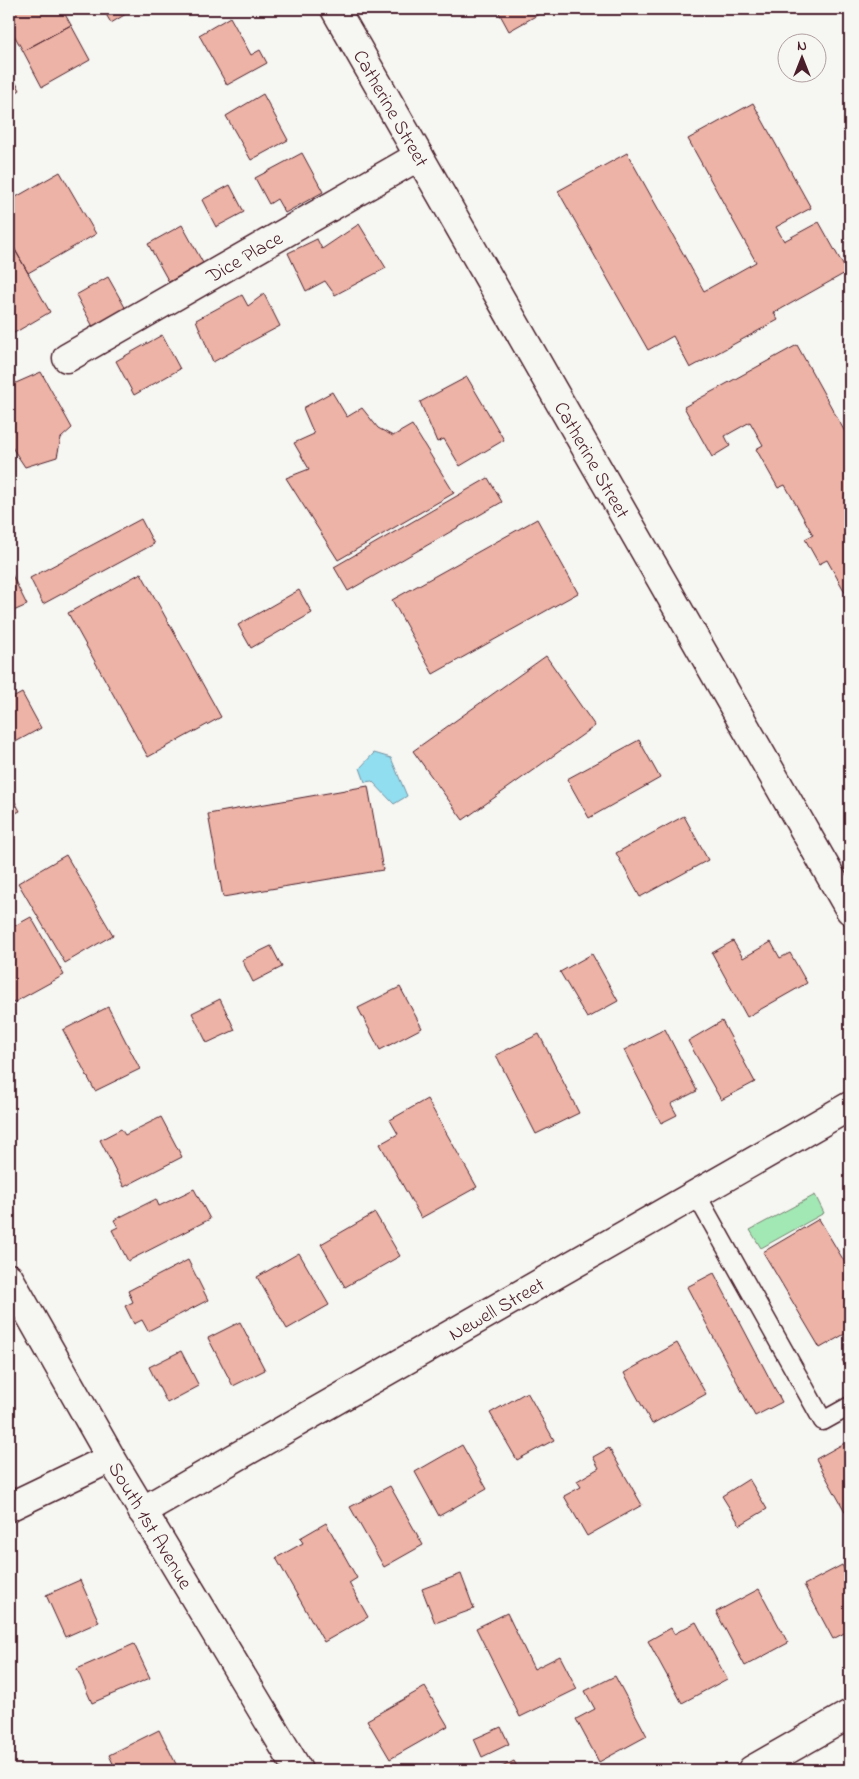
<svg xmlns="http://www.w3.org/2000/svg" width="859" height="1779" font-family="'Indie Flower',sans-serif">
	<rect width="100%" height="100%" fill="#f6f6f2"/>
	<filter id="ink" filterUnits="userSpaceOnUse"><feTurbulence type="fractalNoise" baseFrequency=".02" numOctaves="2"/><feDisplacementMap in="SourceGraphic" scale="10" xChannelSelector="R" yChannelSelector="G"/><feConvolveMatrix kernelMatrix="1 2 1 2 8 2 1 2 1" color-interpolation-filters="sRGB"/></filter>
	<g filter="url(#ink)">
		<path fill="#a2e8b4" stroke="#768470" d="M815,1195L824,1213L761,1248L750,1230Z"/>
		<path fill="#91def0" stroke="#7592a1" d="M374,753L391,758L407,796L394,804L372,781L365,782L360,768Z"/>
		<path fill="#ecb3a6" stroke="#4a1f2b" d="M15,9H62L71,25L23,51L9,26V12Z
			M103,9H130L131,11L111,23Z
			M497,9H548L509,31Z
			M230,17L251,55L260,50L267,63L227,85L199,35Z
			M71,25L90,60L42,87L23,51Z
			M9,71L20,90L9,97Z
			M263,94L288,140L251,160L226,116Z
			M753,103L811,208L776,227L784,241L819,222L847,272L774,313L778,320L690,368L673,336L648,350L558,191L627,153L704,291L756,262L688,139Z
			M302,153L323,192L285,213L277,199L269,204L255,178Z
			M60,172L96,234L28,273L9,239V201Z
			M230,185L244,212L216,227L202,200Z
			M359,224L386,268L335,295L325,281L306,291L288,253L317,239L322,249Z
			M182,225L203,263L169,282L148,244Z
			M9,239L50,312L9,336Z
			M108,277L131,318L98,336L76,295Z
			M264,294L280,326L213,362L196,320L242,295L248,306Z
			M162,335L180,369L134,395L116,361Z
			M797,345L850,441V601L827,560L819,564L805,539L813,535L785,485L778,488L756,449L763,445L750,422L725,436L730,446L712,457L684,407Z
			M41,372L72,428L61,438L57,457L25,467L9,443V386Z
			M467,377L504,440L460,466L444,439L437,442L420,402Z
			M332,392L347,417L362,408L378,428L393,436L412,425L454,493L338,560L286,478L309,469L294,443L314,434L303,408Z
			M488,478L502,502L348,591L334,567Z
			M141,519L154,544L43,604L30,578Z
			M537,519L578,593L433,674L392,600Z
			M9,569L27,605L9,613Z
			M141,573L221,717L148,757L68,613Z
			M299,590L312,613L251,648L238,625Z
			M546,656L595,726L463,820L413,751Z
			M22,693L41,728L10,745L9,700Z
			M639,740L660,778L589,818L567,779Z
			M368,786L383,870L223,897L208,814Z
			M9,791L20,811L9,816Z
			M684,816L708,860L640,897L616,853Z
			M66,855L113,935L65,963L18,883Z
			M31,917L64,975L13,1003L9,995V929Z
			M733,941L743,958L771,942L780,958L790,953L807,983L747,1017L712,953Z
			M271,946L282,967L253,982L242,960Z
			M592,954L618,1001L587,1018L560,972Z
			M400,987L422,1028L380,1050L358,1008Z
			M220,999L235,1030L207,1043L192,1013Z
			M108,1007L140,1069L95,1091L63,1030Z
			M722,1021L755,1082L721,1100L688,1041Z
			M665,1029L697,1091L671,1104L677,1115L661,1123L624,1050Z
			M539,1034L579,1113L536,1134L496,1055Z
			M427,1099L477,1187L421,1218L380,1144L398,1134L390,1120Z
			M161,1117L182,1157L124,1187L100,1140L121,1129L125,1135Z
			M194,1189L210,1219L128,1261L112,1230L118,1227L114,1220L156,1199L159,1206Z
			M375,1213L400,1256L345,1287L321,1244Z
			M819,1219L850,1271V1331L820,1348L763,1252Z
			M299,1253L329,1305L287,1329L257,1277Z
			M188,1260L208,1300L148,1331L142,1320L134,1324L125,1306L133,1302L128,1291Z
			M714,1273L782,1402L755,1416L687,1287Z
			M240,1322L265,1370L233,1386L208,1338Z
			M677,1343L706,1394L652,1424L624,1373Z
			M181,1351L199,1386L167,1403L149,1367Z
			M850,1355V1373L842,1360Z
			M527,1392L554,1440L517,1460L490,1413Z
			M850,1440V1513L847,1515L816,1459Z
			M462,1445L487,1489L439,1516L415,1472Z
			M609,1448L642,1505L587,1536L564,1496L581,1487L577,1481L599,1468L593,1457Z
			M749,1479L767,1509L740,1525L722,1496Z
			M390,1486L423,1545L384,1567L350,1507Z
			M326,1523L357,1578L349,1583L368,1617L324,1642L276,1558L303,1543L300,1538Z
			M842,1565L850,1580V1630L833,1639L804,1585Z
			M461,1574L474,1609L435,1623L422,1589Z
			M80,1580L99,1622L65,1637L46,1595Z
			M759,1589L788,1643L745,1666L716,1612Z
			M507,1613L534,1669L560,1656L577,1689L520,1717L476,1628Z
			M696,1622L727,1679L682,1703L648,1641L671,1628L674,1634Z
			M134,1644L150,1678L92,1703L77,1669Z
			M615,1676L647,1736L599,1762L576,1719L595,1709L585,1691Z
			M425,1687L448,1726L390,1759L367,1720Z
			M501,1727L509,1744L482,1757L474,1739Z
			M159,1730L179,1770H116L109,1755Z
			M514,1761L519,1770H496Z"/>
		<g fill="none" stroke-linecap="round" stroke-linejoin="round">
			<g stroke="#4a1f2b" stroke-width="21">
				<path id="service" d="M696,1194L823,1421L850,1406"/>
			</g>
			<g stroke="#4a1f2b" stroke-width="31">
				<g id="minor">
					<path id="s1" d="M335,9L850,910"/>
					<path id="s2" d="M67,358L419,156"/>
					<path id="s3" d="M9,1278L111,1458L298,1770"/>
					<path d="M9,1507L111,1458"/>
					<path id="s4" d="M142,1511L850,1106"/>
					<path d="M752,1770L850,1714"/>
				</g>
			</g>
			<use href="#service" stroke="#f6f6f2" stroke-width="18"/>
			<use href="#minor" stroke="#f6f6f2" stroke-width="28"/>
		</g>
	</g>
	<g text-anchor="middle" stroke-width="4" stroke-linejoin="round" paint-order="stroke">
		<g font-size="20" fill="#4a1f2b" stroke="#f6f6f2">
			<text dy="7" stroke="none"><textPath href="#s1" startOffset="114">Catherine Street</textPath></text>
			<text dy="7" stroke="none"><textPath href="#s2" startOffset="204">Dice Place</textPath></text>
			<text dy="7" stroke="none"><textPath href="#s1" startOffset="519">Catherine Street</textPath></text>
			<text dy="7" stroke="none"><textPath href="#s4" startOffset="408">Newell Street</textPath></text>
			<text dy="7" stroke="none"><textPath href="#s3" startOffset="285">South 1st Avenue</textPath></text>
		</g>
	</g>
	<rect width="859" height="1779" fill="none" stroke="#f6f6f2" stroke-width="30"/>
	<rect x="15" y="15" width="829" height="1749" fill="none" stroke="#4a1f2b" stroke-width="2" filter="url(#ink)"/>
	<g transform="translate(802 58)"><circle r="24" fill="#f6f6f2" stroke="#b1a0a2"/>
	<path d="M0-4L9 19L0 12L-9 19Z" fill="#4a1f2b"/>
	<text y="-8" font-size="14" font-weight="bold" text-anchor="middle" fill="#4a1f2b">N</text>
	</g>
</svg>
